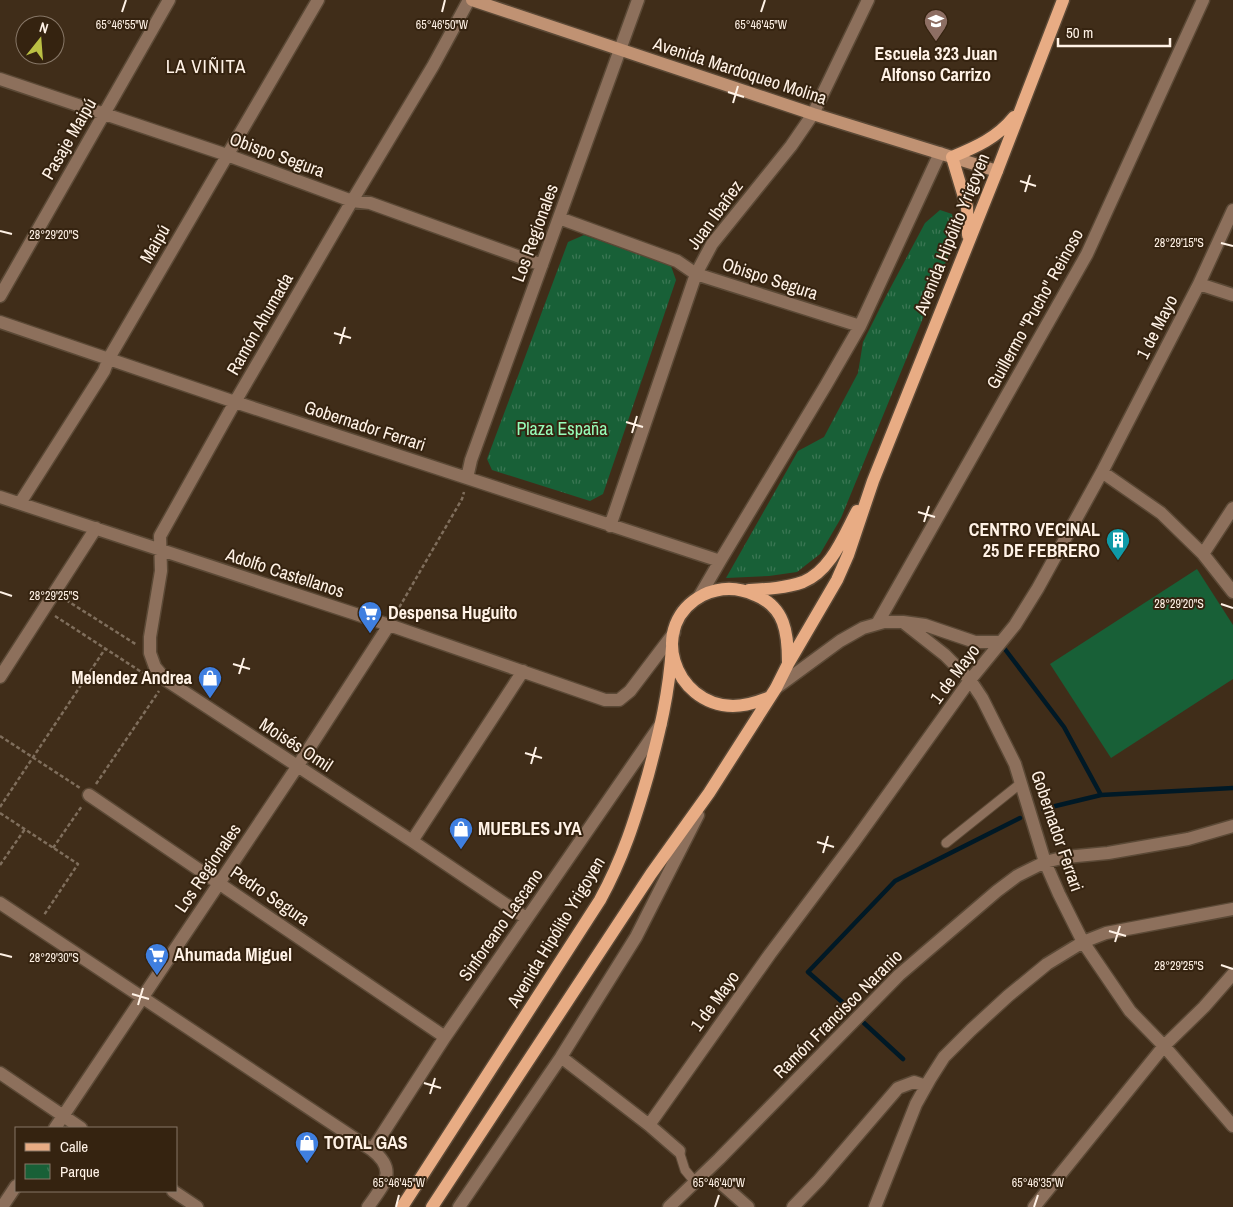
<svg xmlns="http://www.w3.org/2000/svg" width="1233" height="1207" font-family="'Archivo Narrow',sans-serif">
	<defs>
		<pattern id="park-tufts" width="24" height="20" patternUnits="userSpaceOnUse" patternTransform="scale(1.25)"><rect width="24" height="20" fill="#186037"/><path d="M3 7l-1-3M5 7V3M7 7l1-3M15 17l-1-3M17 17v-4M19 17l1-3" fill="none" stroke="#3b7754"/></pattern>
	</defs>
	<rect width="100%" height="100%" fill="#402d19"/>
	<path fill="#186037" d="M1197,569L1233,625V679L1111,758L1050,664Z"/>
	<path fill="url(#park-tufts)" d="M940,210L952,214L956,234L944,267L841,518L820,554L797,572L769,576L726,578L798,451L824,437L858,373L863,342L885,298L925,223Z
		M584,235L671,266L676,280L603,494L590,501L492,470L487,459L568,242Z"/>
	<g fill="none" stroke-linecap="round" stroke-linejoin="round">
		<path stroke="#001926" stroke-width="4.5" d="M1001,644L1064,727L1101,795
			M1043,809L1101,795L1233,788
			M849,1008L808,972L895,881L1020,818
			M864,1023L903,1059"/>
		<g stroke="#5b4936" stroke-width="11">
			<path id="lane" d="M946,843L1021,783
				M679,1151L685,1170L695,1182"/>
		</g>
		<g stroke="#5b4936" stroke-width="15">
			<path id="street" d="M469,0L433,66L352,201L235,402L160,536L161,571L150,637V653L155,667L166,680L412,841L526,918
				M0,79L227,155L352,201L370,203L542,265
				M559,218L677,261L696,274L860,326
				M1199,284L1233,295
				M0,296L169,0
				M0,322L235,402L720,561
				M1102,472L1161,513L1203,554L1233,592
				M467,478L471,460L638,0
				M0,497L389,625L605,700H619L630,691L674,633
				M20,503L104,371L109,358L318,0
				M610,526L696,274L712,244L791,146L813,114L868,0
				M1203,554L1233,508
				M699,597L720,561L826,385L860,326L940,153
				M903,622L945,655L970,680L982,698L1015,764L1045,862L1059,894L1083,942L1130,1011L1164,1046L1233,1126
				M877,624L1087,254L1203,0
				M0,677L96,528
				M776,688L840,641L863,628L884,622H903L925,625L975,642H1000
				M89,795L445,1037
				M412,841L523,671
				M0,903L372,1150
				M561,1057L649,1125L679,1151
				M0,1073L81,1128
				M649,1125L770,954L854,842L970,680L1015,625L1038,588L1102,472L1199,284L1233,210
				M55,1128L297,767L389,625
				M723,1185L748,1207
				M173,1191L197,1207
				M2,1207L16,1186
				M368,1207C383,1185 399,1171 372,1150L445,1037L661,724
				M459,1207L561,1057L636,937L698,815
				M669,1207L719,1159L899,975L997,891L1017,876L1045,862L1066,857L1108,853L1188,839L1233,826
				M793,1207L819,1180L898,1088L914,1082L926,1086
				M875,1207L916,1104L930,1079L944,1057L971,1030L1008,996L1047,964L1083,942L1106,933L1233,909
				M1034,1207L1164,1046L1204,1007L1233,974"/>
		</g>
		<g stroke="#5b4936" stroke-width="15">
			<path id="secondary" d="M472,0L813,114L997,171"/>
		</g>
		<g stroke="#5b4936" stroke-width="15">
			<path id="primary" d="M968,235L967,207L952,157C976,147 997,138 1014,117
				M749,590C767,589 786,588 803,582C831,571 844,535 857,511
				M770,697C758,702 747,706 733,706C673,705 647,624 703,595C720,587 738,587 755,595C785,607 788,633 788,662
				M402,1207L600,900C623,858 635,820 648,775C660,730 669,694 672,647
				M432,1207L651,874L709,793L776,688L788,664L837,580L848,555L873,481L997,171L1063,0"/>
		</g>
		<path stroke="#7f6e5c" stroke-width="2.5" stroke-dasharray="4 2.5" stroke-linecap="butt" d="M66,600L137,645
			M396,613L462,499L464,492
			M55,616L143,673
			M0,736L80,788
			M96,784L159,691
			M0,807L105,649
			M0,813L78,864L44,915
			M53,848L82,806
			M0,865L25,829"/>
		<use href="#lane" stroke="#8d705c" stroke-width="9"/>
		<use href="#street" stroke="#8d705c" stroke-width="12"/>
		<use href="#secondary" stroke="#c09273" stroke-width="12"/>
		<use href="#primary" stroke="#e8ac84" stroke-width="12"/>
	</g>
	<path fill="none" stroke="#fff2e6" stroke-width="2" d="M122,12L126,0M442,12L445,0M761,12L765,0M728,92L744,97M733,103L738,86M1020,181L1036,186M1025,192L1030,175M0,231L12,234M1221,243L1233,246M334,333L351,338M340,344L345,327M626,422L643,427M632,433L637,416M918,512L935,517M924,522L929,506M0,592L12,596M1221,604L1233,608M233,664L250,669M239,674L244,658M525,753L542,758M531,764L536,747M817,842L834,847M823,853L828,836M1109,931L1126,936M1115,942L1120,926M0,954L12,957M1221,965L1233,969M132,994L149,999M138,1005L143,988M424,1083L441,1088M430,1094L435,1078M396,1207L399,1195M715,1207L719,1195M1034,1207L1038,1195"/>
	<defs>
		<g id="school-pin" transform="scale(1.25)"><path d="M0 17L-7.5 6A9.5 9.5 0 1 1 7.5 6Z" fill="#8d6e63" stroke="#352310"/><path d="M0-5L7-2L0 1L-7-2ZM-4 1L0 2.5L4 1V4Q0 6-4 4Z" fill="#fff"/></g>
		<g id="building-pin" transform="scale(1.25)"><path d="M0 17L-7.5 6A9.5 9.5 0 1 1 7.5 6Z" fill="#0f9aa8" stroke="#352310"/><path d="M-4-6H4V6H1V3H-1V6H-4ZM-2.5-4.3h1.7v1.8h-1.7ZM.8-4.3h1.7v1.8H.8ZM-2.5-1h1.7V.8h-1.7ZM.8-1h1.7V.8H.8Z" fill="#fff"/></g>
		<g id="supermarket-pin" transform="scale(1.25)"><path d="M0 17L-7.5 6A9.5 9.5 0 1 1 7.5 6Z" fill="#3f7fe0" stroke="#352310"/><path d="M-6-5.5h2.5l.6 2H6L4.5 2H-2.5L-4.4-4H-6ZM-1.5 3.2a1.3 1.3 0 1 0 .1 0ZM3 3.2a1.3 1.3 0 1 0 .1 0Z" fill="#fff"/></g>
		<g id="shop-pin" transform="scale(1.25)"><path d="M0 17L-7.5 6A9.5 9.5 0 1 1 7.5 6Z" fill="#3f7fe0" stroke="#352310"/><path d="M-5-2.5h2.3a2.7 3.5 0 0 1 5.4 0H5L5.5 6h-11ZM-1.5-2.5h3a1.5 2.3 0 0 0-3 0Z" fill="#fff"/></g>
	</defs>
	<g fill-rule="evenodd">
		<use href="#school-pin" x="936" y="21"/>
		<use href="#building-pin" x="1118" y="540"/>
		<use href="#supermarket-pin" x="370" y="613"/>
		<use href="#shop-pin" x="210" y="678"/>
		<use href="#shop-pin" x="461" y="829"/>
		<use href="#supermarket-pin" x="157" y="955"/>
		<use href="#shop-pin" x="307" y="1143"/>
	</g>
	<g text-anchor="middle" stroke-width="4" stroke-linejoin="round" paint-order="stroke">
		<g font-size="18" font-weight="bold" fill="#fff2e6" stroke="#352310" text-anchor="start">
			<text x="936" y="60" text-anchor="middle">Escuela 323 Juan<tspan x="936" dy="21">Alfonso Carrizo</tspan></text>
			<text x="1100" y="536" text-anchor="end">CENTRO VECINAL<tspan x="1100" dy="21">25 DE FEBRERO</tspan></text>
			<text x="388" y="619">Despensa Huguito</text>
			<text x="192" y="684" text-anchor="end">Melendez Andrea</text>
			<text x="478" y="835">MUEBLES JYA</text>
			<text x="174" y="961">Ahumada Miguel</text>
			<text x="324" y="1149">TOTAL GAS</text>
		</g>
		<g font-size="18" fill="#fff2e6" stroke="#352310">
			<text transform="translate(740 71) rotate(18)" y="6">Avenida Mardoqueo Molina</text>
			<text transform="translate(69 139) rotate(-60)" y="6">Pasaje Maipú</text>
			<text transform="translate(277 155) rotate(20)" y="6">Obispo Segura</text>
			<text transform="translate(715 215) rotate(-54)" y="6">Juan Ibañez</text>
			<text transform="translate(535 233) rotate(-70)" y="6">Los Regionales</text>
			<text transform="translate(952 234) rotate(-68)" y="6">Avenida Hipólito Yrigoyen</text>
			<text transform="translate(155 244) rotate(-60)" y="6">Maipú</text>
			<text transform="translate(770 279) rotate(18)" y="6">Obispo Segura</text>
			<text transform="translate(1035 309) rotate(-61)" y="6">Guillermo "Pucho" Reinoso</text>
			<text transform="translate(260 324) rotate(-60)" y="6">Ramón Ahumada</text>
			<text transform="translate(1157 327) rotate(-63)" y="6">1 de Mayo</text>
			<text transform="translate(365 426) rotate(18)" y="6">Gobernador Ferrari</text>
			<text transform="translate(285 573) rotate(18)" y="6">Adolfo Castellanos</text>
			<text transform="translate(955 674) rotate(-53)" y="6">1 de Mayo</text>
			<text transform="translate(296 745) rotate(33)" y="6">Moisés Omil</text>
			<text transform="translate(1057 831) rotate(71)" y="6">Gobernador Ferrari</text>
			<text transform="translate(208 868) rotate(-56)" y="6">Los Regionales</text>
			<text transform="translate(270 896) rotate(34)" y="6">Pedro Segura</text>
			<text transform="translate(501 925) rotate(-55)" y="6">Sinforeano Lascano</text>
			<text transform="translate(556 932) rotate(-59)" y="6">Avenida Hipólito Yrigoyen</text>
			<text transform="translate(715 1001) rotate(-54)" y="6">1 de Mayo</text>
			<text transform="translate(838 1014) rotate(-45)" y="6">Ramón Francisco Naranio</text>
		</g>
		<g font-size="18" fill="#97fdb9" stroke="#352310">
			<text x="562" y="435">Plaza España</text>
		</g>
		<g font-size="19" letter-spacing="1" fill="#fff2e6" stroke="#352310">
			<text x="206" y="73">LA VIÑITA</text>
		</g>
	</g>
	<g font-size="12" text-anchor="middle" fill="#fff2e6" stroke="#352310" stroke-width="4" stroke-linejoin="round" paint-order="stroke">
		<text x="122" y="29">65°46'55"W</text>
		<text x="442" y="29">65°46'50"W</text>
		<text x="761" y="29">65°46'45"W</text>
		<text x="54" y="239">28°29'20"S</text>
		<text x="1179" y="247">28°29'15"S</text>
		<text x="54" y="600">28°29'25"S</text>
		<text x="1179" y="608">28°29'20"S</text>
		<text x="54" y="962">28°29'30"S</text>
		<text x="1179" y="970">28°29'25"S</text>
		<text x="399" y="1187">65°46'45"W</text>
		<text x="719" y="1187">65°46'40"W</text>
		<text x="1038" y="1187">65°46'35"W</text>
	</g>
	<rect x="15" y="1127" width="162" height="65" fill="#352310" stroke="#867666"/>
	<rect x="25" y="1143" width="25" height="8" fill="#e8ac84" stroke="#867666"/>
	<text x="60" y="1152" font-size="15" fill="#fff2e6">Calle</text>
	<rect x="25" y="1164" width="25" height="15" fill="url(#park-tufts)" stroke="#867666"/>
	<text x="60" y="1177" font-size="15" fill="#fff2e6">Parque</text>
	<g transform="translate(40 40) rotate(17)"><circle r="24" fill="#352310" stroke="#867666"/>
	<path d="M0-4L9 19L0 12L-9 19Z" fill="#bbc044"/>
	<text y="-8" font-size="14" font-weight="bold" text-anchor="middle" fill="#fff2e6">N</text>
	</g>
	<path d="M1058 38v8h112v-8" fill="none" stroke="#fff2e6" stroke-width="2.5"/>
	<text x="1066" y="38" font-size="15" fill="#fff2e6" stroke="#352310" stroke-width="4" paint-order="stroke">50 m</text>
</svg>
